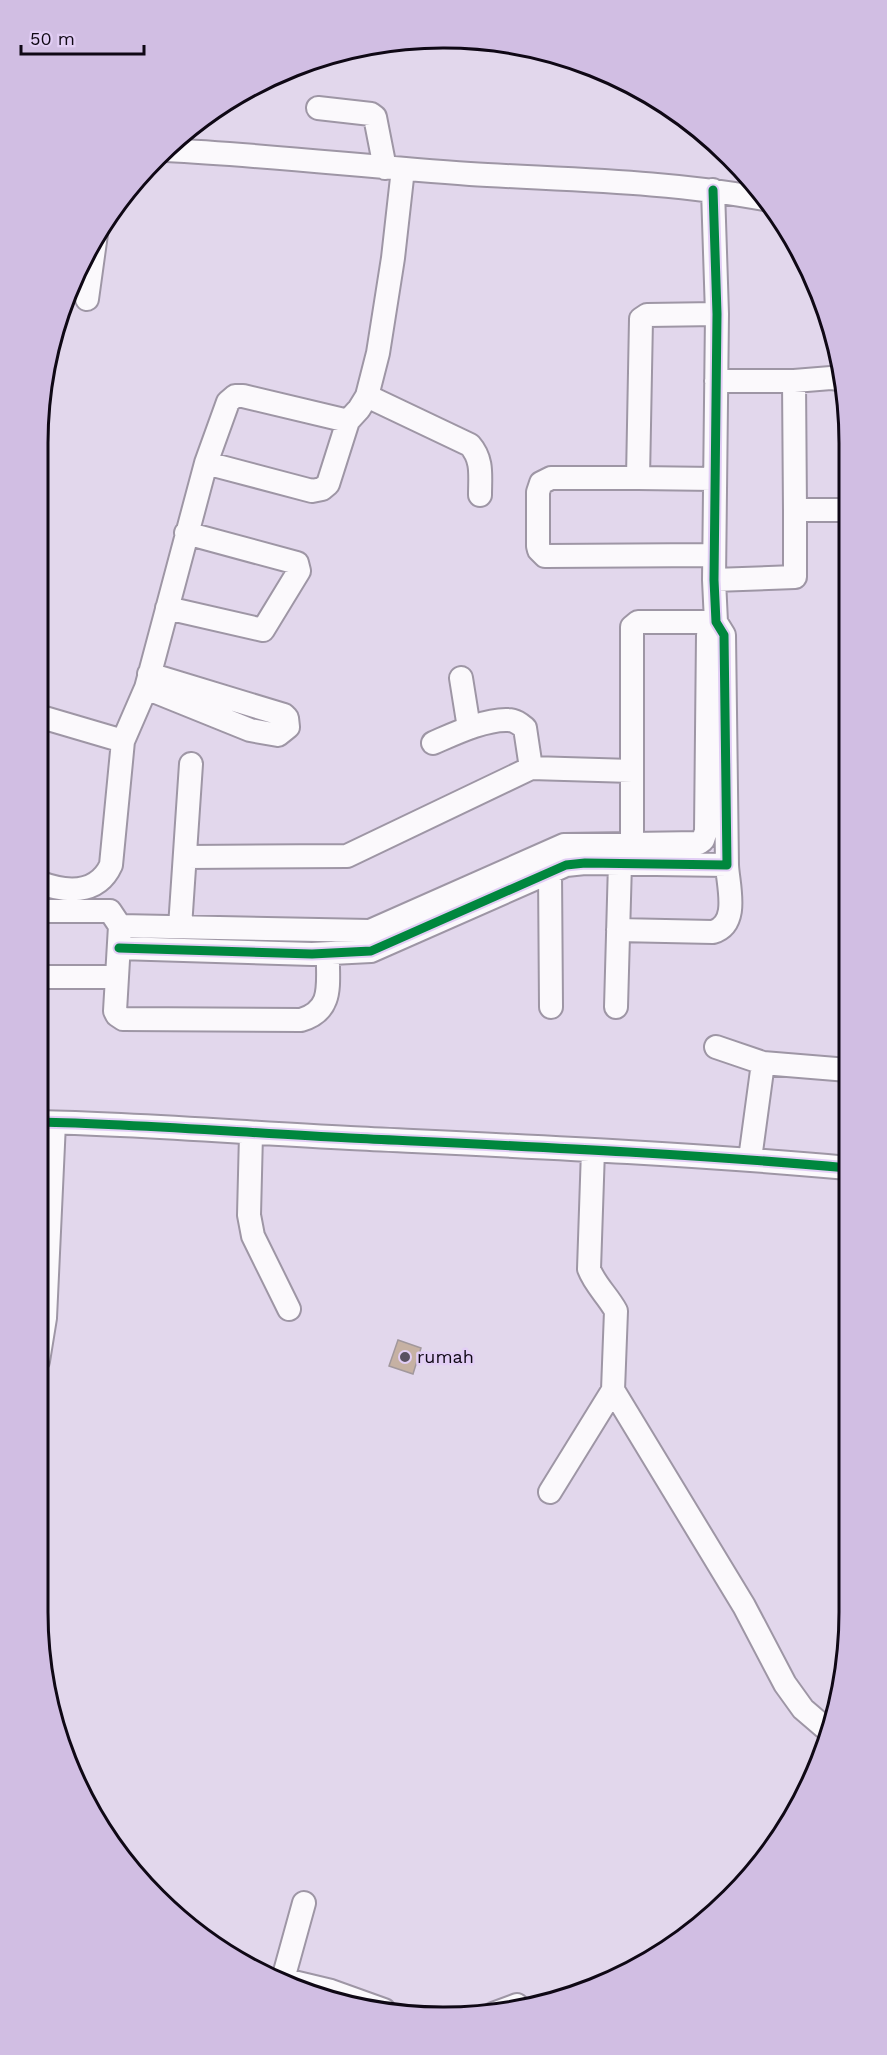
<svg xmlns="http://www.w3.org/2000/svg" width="887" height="2055" font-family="'Work Sans',sans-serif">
	<rect width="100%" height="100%" fill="#e2d7ec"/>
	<path fill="#c6b1a3" stroke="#a2989c" stroke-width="1.5" d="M398,1340L421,1348L413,1374L389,1366Z"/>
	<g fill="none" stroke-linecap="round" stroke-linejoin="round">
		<g stroke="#9e96a5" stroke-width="26">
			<path id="minor" d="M318,108L371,114L375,117L385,168
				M166,150C267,155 368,167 470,174C568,180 668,181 764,199
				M87,299L96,234
				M716,381H794L831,378L843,380
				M794,381L795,510
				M367,396L470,445C483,460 480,475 480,495
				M206,463L312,491L322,489L328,484L348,421L359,409L367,396L378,353L393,258L403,169
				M638,478L715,479
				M714,555L545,556L539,550L538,546V492L541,483L551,478H638L641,319L647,315L717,314
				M714,580L795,577V510H846
				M167,608L263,630L299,571L297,563L186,533
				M461,678L469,728
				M146,688L250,730L278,735L288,727L287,718L284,715L149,674
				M38,716L123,741
				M433,743C454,734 485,719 508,720C515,720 520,724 525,728L531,768
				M632,843V627L638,622H716
				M186,857L347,856L531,768L632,771
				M550,872L551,1007
				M38,882C64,892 97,896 111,865L123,741L146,688L206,463L228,402L235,396H243L348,421
				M38,911H110L120,926L115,1011L117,1015L123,1019L301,1020C335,1010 327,982 328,954
				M120,926L370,931L564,845L699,843L703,840L706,831L708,635L716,622
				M180,927L191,764
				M618,930L713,932C740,924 728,886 727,865
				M119,948L312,954L371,951L566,865L585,863L727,865L724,635L716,622L714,580L717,314L713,190
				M38,977H117
				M616,1007L620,863
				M716,1047L763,1063L848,1070
				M38,1122C142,1124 246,1133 350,1138C516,1146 683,1153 848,1168
				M251,1134L249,1215L253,1236L289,1309
				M750,1159L763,1063
				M38,1361L45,1318L54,1123
				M613,1390L744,1606L785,1684L803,1709L824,1727L830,1729
				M550,1492L613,1390L616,1311C608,1296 595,1285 589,1269L593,1150
				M283,1979L304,1903
				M285,1980L331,1991L384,2010
				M493,2014L517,2005"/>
		</g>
		<use href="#minor" stroke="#fbf9fc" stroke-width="22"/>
		<g stroke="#e2cef5" stroke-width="13">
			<path id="cycleway" d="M119,948L312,954L371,951L566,865L585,863L727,865L724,635L716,622L714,580L717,314L713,190
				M38,1122C142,1124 246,1133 350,1138C516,1146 683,1153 848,1168"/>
		</g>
		<use href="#cycleway" stroke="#00873e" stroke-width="9"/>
	</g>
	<circle fill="#595060" stroke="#e2cef5" stroke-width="2" cx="405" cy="1357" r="6"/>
	<g text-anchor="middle" stroke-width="5" stroke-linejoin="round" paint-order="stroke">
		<g font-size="18" fill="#0f0815" stroke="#e2cef5" text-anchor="start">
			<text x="417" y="1363">rumah</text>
		</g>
	</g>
	<path d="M0 0H887V2055H0ZM443 48H444A395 395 0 0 1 839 443V1612A395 395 0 0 1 444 2007H443A395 395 0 0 1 48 1612V443A395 395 0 0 1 443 48Z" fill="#d1bee3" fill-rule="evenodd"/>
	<path fill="none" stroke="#0f0815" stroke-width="3" d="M443 48H444A395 395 0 0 1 839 443V1612A395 395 0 0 1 444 2007H443A395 395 0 0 1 48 1612V443A395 395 0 0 1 443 48Z"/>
	<path d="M21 45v9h123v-9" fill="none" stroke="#0f0815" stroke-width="3"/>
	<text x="30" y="45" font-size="18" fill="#0f0815" stroke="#e2cef5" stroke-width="4.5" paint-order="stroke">50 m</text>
</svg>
